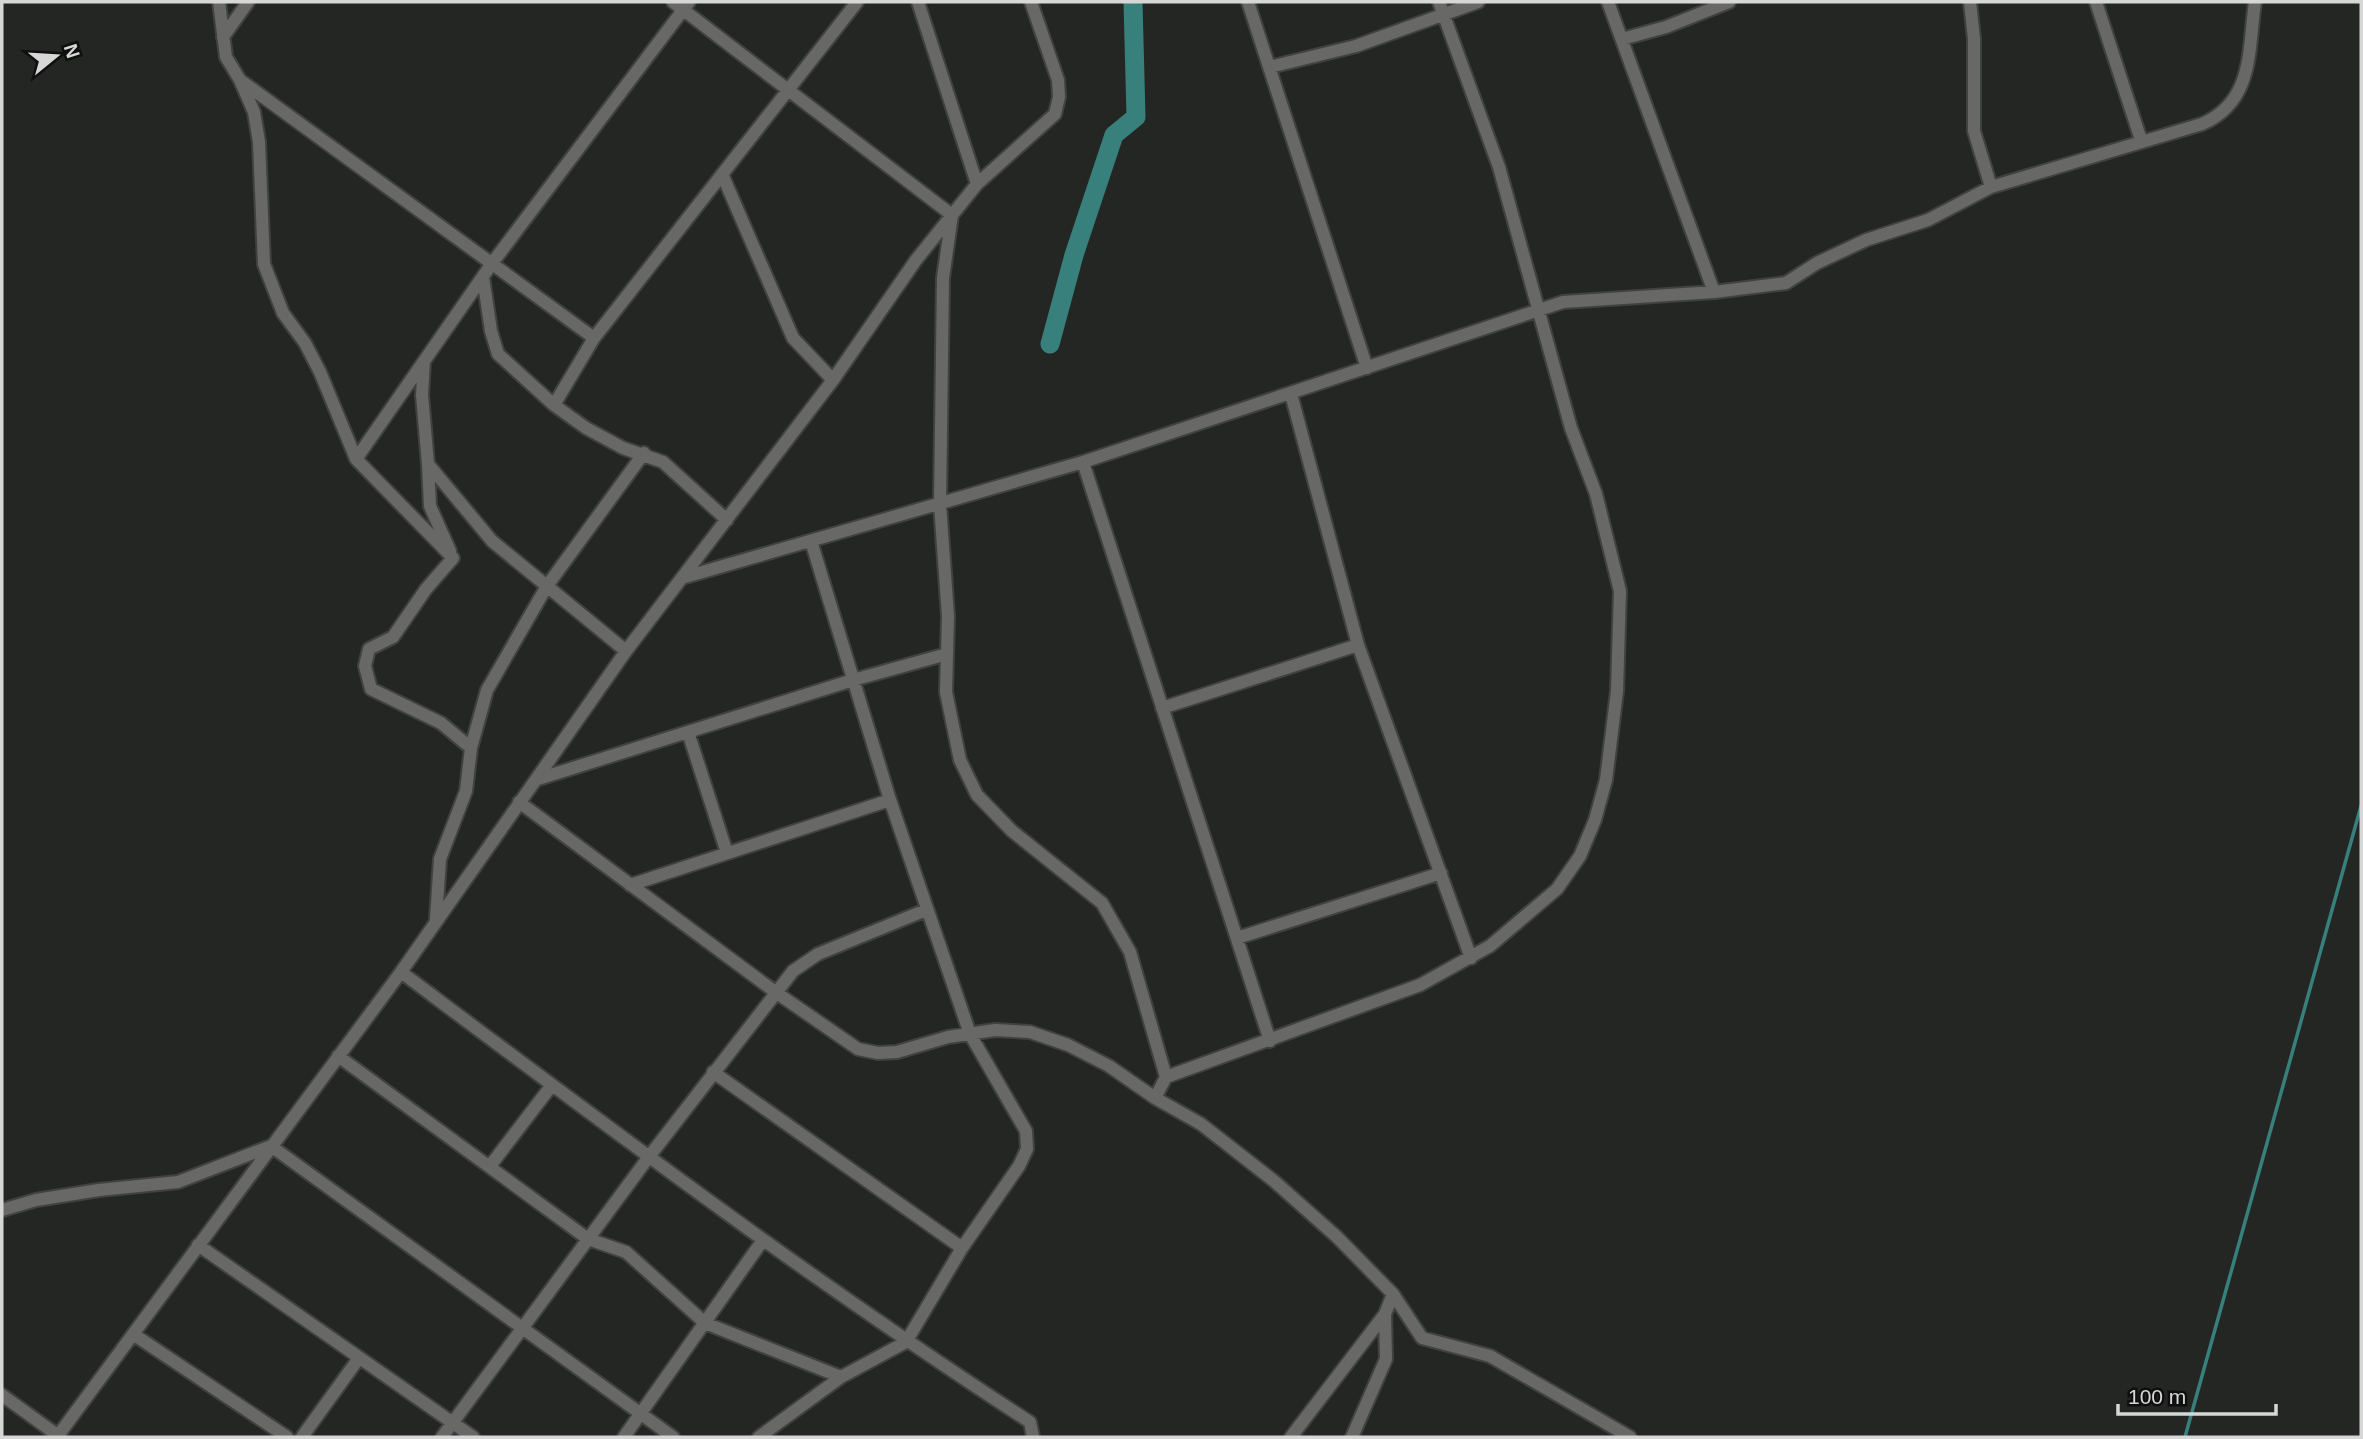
<svg xmlns="http://www.w3.org/2000/svg" width="2363" height="1439" font-family="Helvetica,sans-serif">
	<rect width="100%" height="100%" fill="#242624"/>
	<g fill="none" stroke-linecap="round" stroke-linejoin="round">
		<path stroke="#37807c" stroke-width="3.5" d="M2185,1437L2361,806"/>
		<path stroke="#37807c" stroke-width="19" d="M1050,344L1074,255L1114,135L1136,117L1133,2"/>
		<g stroke="#404240" stroke-width="16">
			<path id="minor" d="M219,2L226,57L240,80L594,338
				M673,2L952,215L943,278L940,504L948,616L946,692L960,760L977,795L1012,831L1102,903L1130,952L1166,1077
				M918,2L977,184
				M1248,2L1367,368
				M1608,2L1714,292
				M1970,2L1974,39V131L1991,187
				M2096,2L2141,140
				M223,37L248,2
				M1622,39L1666,27L1729,2
				M1270,67L1356,46L1478,2
				M240,80L254,112L259,142L264,264L283,313L305,343L320,372L356,459L453,558
				M722,174L793,338L833,380
				M483,277L491,331L498,354L554,405L586,428L623,448L663,462L727,520
				M424,361L422,395L428,464L492,541L626,651
				M1291,394L1358,645L1471,958
				M554,405L594,338L857,2
				M356,459L493,262L689,2
				M1083,462L1270,1041
				M428,464L430,506L450,551
				M453,558L426,589L393,637L369,649L365,666L371,689L441,723L471,748
				M685,577L1083,462L1563,302L1714,292L1786,283L1817,263L1866,240L1928,220L1991,187L2202,124C2254,101 2248,51 2255,2
				M1162,708L1358,645
				M688,732L727,853
				M538,779L853,680L947,654
				M519,802L774,991L858,1049L878,1053L897,1052L948,1037L995,1030L1030,1032L1068,1045L1109,1066L1155,1098L1201,1124L1274,1181L1337,1237L1393,1294L1422,1338L1490,1356L1630,1437
				M630,885L890,800
				M436,919L440,859L466,791L471,748L487,690L547,586L644,453
				M1237,938L1441,873
				M401,972C608,1127 813,1282 1030,1422L1033,1437
				M338,1056L588,1239L626,1252L705,1323L841,1377
				M713,1072L962,1248
				M1155,1098L1166,1077L1420,985L1490,946L1557,889L1580,856L1595,820L1606,780L1617,691L1620,591L1596,494L1571,428L1499,167L1439,2
				M490,1166L552,1085
				M2,1210L36,1200L99,1190L178,1182L271,1146L673,1437
				M198,1245L473,1437
				M133,1334L287,1437
				M2,1395L60,1437
				M57,1437L401,972L626,651L833,380L916,260L977,184L1055,114L1059,97L1058,80L1031,2
				M302,1437L359,1358
				M442,1437L648,1158L793,971L818,954L926,910
				M624,1437L763,1240
				M759,1437L841,1377L906,1342L962,1248L1019,1166L1027,1149L1026,1131L970,1034L890,800L811,541
				M1291,1437L1385,1314
				M1352,1437L1386,1359L1385,1314L1393,1294"/>
		</g>
		<use href="#minor" stroke="#686867" stroke-width="12"/>
	</g>
	<rect width="2363" height="1439" fill="none" stroke="#d6d7d6" stroke-width="7"/>
	<g transform="translate(56 56) rotate(72)" stroke="#0e0f0e" stroke-width="5" paint-order="stroke">
	<path d="M0-5L12 26L0 18L-12 26Z" fill="#d6d7d6"/>
	<text y="-10" font-size="19" font-weight="bold" text-anchor="middle" fill="#d6d7d6">N</text>
	</g>
	<path d="M2118 1404v10h158v-10" fill="none" stroke="#d6d7d6" stroke-width="3.5"/>
	<text x="2128" y="1404" font-size="21" fill="#d6d7d6" stroke="#0e0f0e" stroke-width="5" paint-order="stroke">100 m</text>
</svg>
